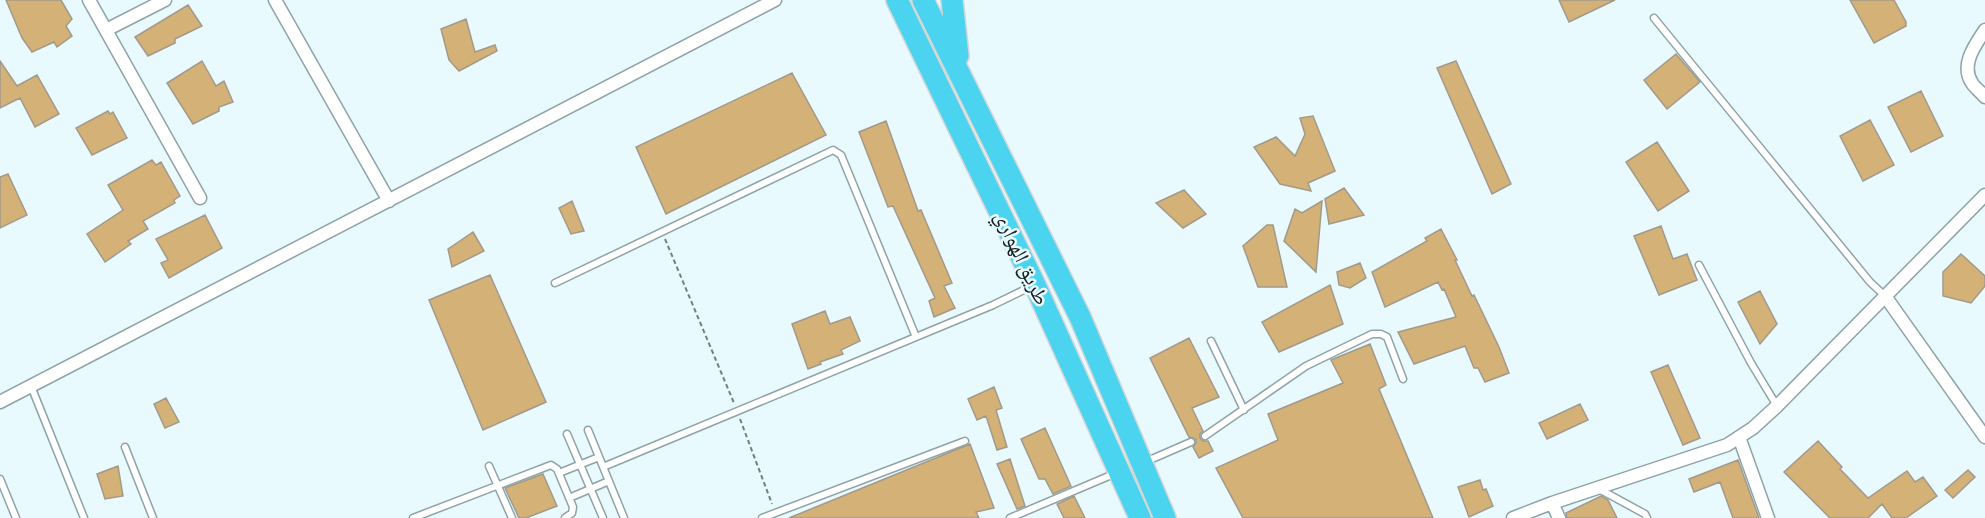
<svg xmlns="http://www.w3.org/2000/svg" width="1985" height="518" font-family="Literata,'Noto Naskh Arabic',serif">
	<rect width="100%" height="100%" fill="#e8fafe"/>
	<path fill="#d3b177" stroke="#a2998a" stroke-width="1.5" d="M6,0H61L72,19L66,26L72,36L57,47L54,42L32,52L22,38Z
		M1559,0H1615L1569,22Z
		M1850,0H1894L1906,22V26L1874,43Z
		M188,5L202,26L175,39V43L148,56L135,37Z
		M466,19L475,52L495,45L497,51L459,71L449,60L441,29Z
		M1676,54L1700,82L1667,109L1644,80Z
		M0,61L17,86L37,75L59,114L35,127L20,98L0,108Z
		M202,61L216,86L224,81L233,102L219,107V111L193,124L167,83Z
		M1456,61L1511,184L1492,194L1437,68Z
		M792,73L826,135L666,214L636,147Z
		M1921,91L1943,136L1911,152L1888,107Z
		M108,111L110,114L113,112L127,138L92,155L76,128Z
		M1313,116L1335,171L1308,183L1311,191L1280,184L1254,147L1276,137L1295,156L1305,134L1300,118Z
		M1870,120L1894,165L1863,181L1840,136Z
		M886,121L918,211L921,210L952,283L944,286L955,308L934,317L929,301L935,298L893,206L888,207L859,132Z
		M1657,142L1689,191L1658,211L1626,162Z
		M152,160L156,165L161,162L180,196L174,200L175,203L143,221L148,229L128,241L131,244L105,262L87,234L123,210L108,185Z
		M8,174L27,215L0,228V177Z
		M1344,188L1364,215L1329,224L1325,199Z
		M1184,190L1206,214L1183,228L1156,203Z
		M572,201L584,231L571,234L559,208Z
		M1322,201L1316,272L1284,241L1295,209L1302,213Z
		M205,215L222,248L169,278L161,263L168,260L156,239Z
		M1267,225H1273L1287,287H1258L1243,246Z
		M1661,226L1673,259L1687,254L1697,280L1659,295L1634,236Z
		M1441,229L1457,260H1455L1472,296L1474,295L1499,347L1509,373L1485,382L1478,368H1474L1465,346L1414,364L1398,332L1456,317L1444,289L1442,290L1438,282L1385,307L1372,272L1427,241L1425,238Z
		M473,232L484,251L452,267L448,249Z
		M1961,254L1985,276V286L1971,303L1943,296V272Z
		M1360,263L1366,278L1350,288L1339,285L1337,272Z
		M490,275L546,402L483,430L429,300Z
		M1330,285L1343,324L1279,352L1262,322Z
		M1760,291L1777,324L1760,344L1738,302Z
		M825,311L830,324L850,317L860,341L841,350L843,354L820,362L821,364L808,369L792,324Z
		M1189,338L1219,397L1192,408L1203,431L1200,434V438L1203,441H1208L1213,451L1199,458L1193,447L1196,443V439L1189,437L1150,358Z
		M1370,344L1386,385L1379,389L1433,518H1243L1216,468L1278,440L1268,414L1343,383L1331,360Z
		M1668,365L1700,438L1683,445L1651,372Z
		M994,387L1002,408L996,410L1007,447L997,450L986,416L977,420L968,399Z
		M166,398L179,422L165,428L154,404Z
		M1580,404L1588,420L1547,439L1539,423Z
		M1045,428L1071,486L1053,494L1045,479H1039L1021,439Z
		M1818,441L1842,467L1840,469L1868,498L1907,471L1915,482L1923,477L1937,496L1906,518H1892L1882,504L1868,518H1830L1784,472Z
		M970,444L994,508L976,512L979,518H789Z
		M1010,459L1025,506L1017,509L997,464Z
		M1738,460L1759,518H1733L1720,482L1694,492L1689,479Z
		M118,466L123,496L105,499L97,474Z
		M1968,470L1975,477L1953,498L1945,490Z
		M543,474L557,506L526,518H519L505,488Z
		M1480,480L1483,490L1486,489L1493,506L1469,517L1458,487Z
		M1074,496L1085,518H1064L1057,504Z
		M1601,496L1608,500L1617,518H1567L1566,513Z"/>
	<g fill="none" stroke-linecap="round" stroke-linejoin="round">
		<g stroke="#8ea3a8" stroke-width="9">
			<path id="lane" d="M1654,18L1870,282L1885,296
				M1699,265L1751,363L1777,406
				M555,283L833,150L841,155L916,337
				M1211,341L1244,410
				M31,386L84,518
				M588,430L624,518
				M567,434L603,518
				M1205,436L1306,366L1372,334H1381L1387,337L1403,379
				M125,447L153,518
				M1145,462L1191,442
				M489,466L512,518
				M603,467L993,305L1032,286
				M559,473L599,457
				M0,479L16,518
				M1599,489L1645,514L1647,518
				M569,498L609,481
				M413,518L551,465L557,469L573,507L572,513L565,518
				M762,518L965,441
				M1010,518L1116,473"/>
		</g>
		<g stroke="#8ea3a8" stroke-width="15">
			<path id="street" d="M89,0L200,198
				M275,0L389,201
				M106,30L165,0
				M1985,30C1975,45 1960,65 1972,83C1975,88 1981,92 1985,97
				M1885,296L1985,437
				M0,402L775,0
				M1739,437L1768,518
				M1552,503L1559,518
				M1513,518L1552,503L1727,445L1753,428L1777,406L1985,195"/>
		</g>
		<g stroke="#d5d6d6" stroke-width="24">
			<path id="highway" d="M897,0L1035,285L1140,518
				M923,0L1080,317L1165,518
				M952,0L958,56"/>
		</g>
		<path stroke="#738083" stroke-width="2" stroke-dasharray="4.5 3" stroke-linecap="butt" d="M665,239L734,403
			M740,419L772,504"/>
		<use href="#lane" stroke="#fff" stroke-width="6"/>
		<use href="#street" stroke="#fff" stroke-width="12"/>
		<use href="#highway" stroke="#4ad4f0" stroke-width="21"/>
	</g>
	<g text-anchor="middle" stroke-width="5" stroke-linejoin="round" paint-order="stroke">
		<g font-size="21" fill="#131b1d" stroke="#e8fafe">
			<text transform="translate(1022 258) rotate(65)" y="7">طريق الهواري</text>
		</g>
	</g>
</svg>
